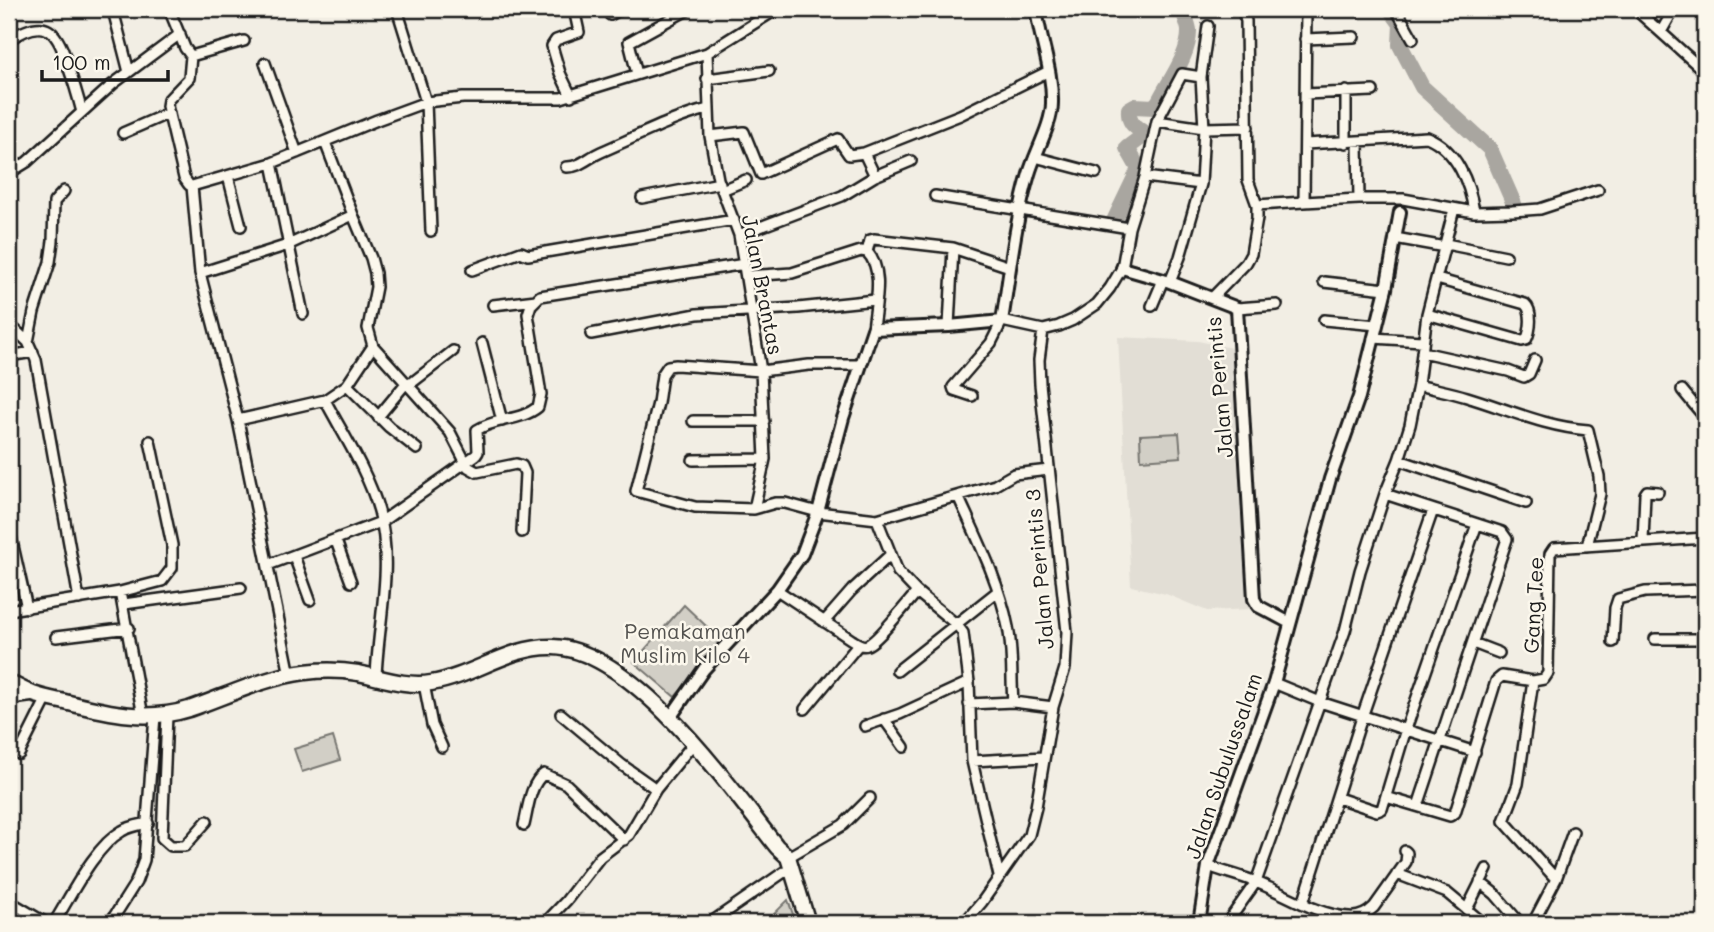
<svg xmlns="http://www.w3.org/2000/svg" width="1714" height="932" font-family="Mali,sans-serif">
	<rect width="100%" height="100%" fill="#f2eee4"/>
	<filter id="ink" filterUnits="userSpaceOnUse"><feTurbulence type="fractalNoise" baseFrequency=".0143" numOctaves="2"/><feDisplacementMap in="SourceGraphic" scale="14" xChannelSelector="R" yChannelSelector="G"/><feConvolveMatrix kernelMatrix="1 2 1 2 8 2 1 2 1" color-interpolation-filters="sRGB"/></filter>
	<g filter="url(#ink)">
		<path fill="#e2ded5" d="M1118,337L1198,341L1232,348L1252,609L1207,611L1166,594L1131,586Z"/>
		<path fill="#d2cfc6" stroke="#777671" stroke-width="2" d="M1179,433L1181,457L1141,460L1140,435Z
			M684,605L723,642L675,697L634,662Z
			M333,737L340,760L302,772L294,749Z
			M788,900L796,923H775L774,914Z"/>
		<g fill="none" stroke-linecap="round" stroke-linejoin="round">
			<path stroke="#a9a6a0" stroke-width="16" d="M1390,9L1401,24L1400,45L1422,87L1490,149L1514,204
				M1114,221L1139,169L1127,148L1143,136V132C1133,126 1128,122 1129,109L1134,106L1154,107L1159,101C1169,81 1190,54 1189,30C1188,23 1184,15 1183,9"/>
			<g stroke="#1c1c1c" stroke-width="14">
				<path id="minor" d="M169,9L185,48L191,56L244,41
					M397,9L426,102L431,231
					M1306,9L1304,202L1359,199H1403L1474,212L1512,211L1540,209L1598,190
					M1396,9L1413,39
					M1635,9L1705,72
					M114,14L129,72
					M610,15L621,9
					M1661,32L1674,9
					M1305,39L1354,37
					M9,40C47,14 58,31 69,69C74,83 78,97 82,112
					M707,53L774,11
					M191,56L189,78L168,100L167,106L184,178L189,185L192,186
					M265,63L297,153
					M637,74L629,42L689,9
					M707,79L769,71
					M1346,91V143
					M1305,94L1373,91
					M571,96L560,73L552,46L556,40L579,32L574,9
					M1157,121L1204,128L1248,127
					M123,133L169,113
					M710,136L744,132L761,174L838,139L849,155L864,153
					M1358,142L1359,199
					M1305,144L1427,137C1456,149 1470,183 1474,212
					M1035,157L1096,173
					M272,163L303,314
					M566,167C579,168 589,157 601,152C636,137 672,118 708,109
					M9,173L27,162L113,84L180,34
					M228,176L241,226
					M875,176L911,161
					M1145,177L1201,184
					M192,186L272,163L377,120L426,102L463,98H561L707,53L710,136L718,179L739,235L761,371L765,459L754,509
					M192,186L200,273L238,420L290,675
					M722,190L746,180
					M935,196L1129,228
					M642,198L720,183
					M1257,205L1304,202
					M353,215L371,258L375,273L376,287L368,328L373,346L450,432L468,467L477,472L516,464L522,466L525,473L522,532
					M739,235L842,196L875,176L864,153L960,115L1049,71
					M1395,238L1445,247
					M1446,244L1506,256
					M867,252L870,240L874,239L953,248L1010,267
					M472,270L521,252L528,255L734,220
					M200,273L288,245L353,215L325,142
					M746,276L792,273L861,251L867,252C885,270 875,306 873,329
					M1170,282L1180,257L1201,184L1204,128L1201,77L1208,26
					M1324,282L1386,289
					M1213,297L1246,263L1251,254L1257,218V205L1248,180L1246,21L1242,9
					M493,305L536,300
					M1152,306L1163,280
					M1237,308L1277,305
					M1427,314L1522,341L1526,340C1531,331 1533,311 1525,304L1437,279
					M1324,320L1377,325
					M9,324L28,342L36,360L79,599
					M949,326L953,248
					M591,334L697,314L798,308L875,300
					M1373,338L1422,341
					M28,342L34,312L50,262L53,241L54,202L64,191
					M482,343L502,421
					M373,346L347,385L389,427L417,449
					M1422,352L1508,371L1524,377L1529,374L1535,360
					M9,356L33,352
					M859,365H809L761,371L676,365L668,366L662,375L658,403L636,491L695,507L754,509L775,503H785L818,512L877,519L995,485L1014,474L1049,470
					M409,385L453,351
					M1418,385C1434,389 1451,392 1467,397C1507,409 1546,427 1588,430L1599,476L1600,494L1587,546
					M1682,390L1705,418
					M972,396L954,390L953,387L991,343L1002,321L1043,330L1059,326L1073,320L1097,304L1110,288L1122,268L1129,228L1145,177L1157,121L1182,74L1201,77
					M325,400C344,436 368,472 379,511C394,566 378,622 376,677
					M378,417L407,382
					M238,420L325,400L347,385
					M693,421H764
					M693,460L765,459
					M1399,460L1526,503
					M1385,494L1502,532L1507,539L1418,806
					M958,496C977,538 999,581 1008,627C1013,651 1011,677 1013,702L1053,707
					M877,519L898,572L917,592L957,625L963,633L969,682L972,761L999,876
					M9,528L27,608
					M336,541L351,582
					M1643,541L1645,494L1647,491L1658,492
					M294,556L310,600
					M268,565L381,522L476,455L478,452L477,430C495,418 521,421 538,407L541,394L528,314L531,305L540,296L745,264
					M777,590L852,640C857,643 862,647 867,645C877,642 908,602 917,592
					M120,592L162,581L172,568V545L150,441
					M124,604L241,588
					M9,610L120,592L143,716
					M824,622L852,590L890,555
					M56,637L129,628
					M1655,639H1705
					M1613,642L1615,608L1618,599L1645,592L1705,590
					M1473,643L1499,653
					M897,671L998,591
					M1274,683L1320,702L1475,752
					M424,684L432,725L442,747
					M969,704L1013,702
					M805,709L859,644
					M561,714L622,765L656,789
					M167,715L162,838L171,846H185L207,821
					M884,719L904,747
					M865,726L900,714L969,682
					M19,754L47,698
					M972,761L1044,757
					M1386,797L1450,816L1455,813L1496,681L1502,676L1533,681L1544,679L1548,673L1550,554L1554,548L1705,538
					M1338,798L1377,811L1382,809L1406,729L1477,524
					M524,825C528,809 530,783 544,774L566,784L624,840
					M788,857L843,825L870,798
					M1208,866C1224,872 1241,876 1256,882C1284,893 1319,916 1349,917C1359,918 1367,914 1374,907L1406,862L1407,853L1405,851
					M1397,874L1447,893L1483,923
					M1556,879L1573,832
					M1480,882L1495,894L1520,923
					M9,901L46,923
					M1303,903L1363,714L1433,510
					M1467,909L1487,869
					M54,923C71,896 94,847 122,831C130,826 139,825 148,823
					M110,923L136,882L144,860L155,716
					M545,923L566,901L600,857L629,835L656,789L693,744
					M710,923L784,872
					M964,923L982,902L1029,835L1036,807L1053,707L1065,668L1067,632L1040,384L1039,360L1043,330
					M1227,923L1256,882L1345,631L1360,571L1385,494L1399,460L1410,425L1418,385L1427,314L1454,209
					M1533,923L1556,879L1504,821L1518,784L1533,681"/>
			</g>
			<g stroke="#1c1c1c" stroke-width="16">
				<path id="tertiary" d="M1122,268L1170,282L1237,308L1254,599L1258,606L1290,623
					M670,718L704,669L777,590L802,554L818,512L843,418L873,329L949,326L1002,321C1010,272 1015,221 1029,174C1035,153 1052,124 1052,103C1053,71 1040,40 1036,9
					M1199,923L1208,866L1274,683L1330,479L1359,397L1386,289L1400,212"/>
			</g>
			<g stroke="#1c1c1c" stroke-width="19">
				<path id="trunk" d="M9,683C17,686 25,691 33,694C44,698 57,700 69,703C109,713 148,722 189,709C227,696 265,677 305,672C323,670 341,670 358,673C382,678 407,687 431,683C474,676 509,646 553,647C633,649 730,787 777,847L788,857L808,923
					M9,697L31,694"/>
			</g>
			<use href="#minor" stroke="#fbf7ec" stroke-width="9"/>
			<use href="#tertiary" stroke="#fbf7ec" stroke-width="10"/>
			<use href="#trunk" stroke="#fbf7ec" stroke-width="14"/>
		</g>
	</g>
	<g text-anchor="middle" stroke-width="5" stroke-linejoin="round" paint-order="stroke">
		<g font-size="21" fill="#1c1c1c" stroke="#fbf7ec">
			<text transform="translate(762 285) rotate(79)" y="7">Jalan Brantas</text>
			<text transform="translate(1220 387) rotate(-95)" y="7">Jalan Perintis</text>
			<text transform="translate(1040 569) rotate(-95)" y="7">Jalan Perintis 3</text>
			<text transform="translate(1534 605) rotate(-87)" y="7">Gang Tee</text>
			<text transform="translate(1224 766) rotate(-71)" y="7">Jalan Subulussalam</text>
		</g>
		<g font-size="21" fill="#53524f" stroke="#fbf7ec">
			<text x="685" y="639">Pemakaman<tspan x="685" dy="24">Muslim Kilo 4</tspan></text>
		</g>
	</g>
	<rect width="1714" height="932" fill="none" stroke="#fbf7ec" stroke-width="35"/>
	<rect x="18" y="18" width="1679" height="897" fill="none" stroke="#1c1c1c" stroke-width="2.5" filter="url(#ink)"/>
	<path d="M42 70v10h126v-10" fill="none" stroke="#1c1c1c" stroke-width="3.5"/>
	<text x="52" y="70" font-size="21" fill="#1c1c1c" stroke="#fbf7ec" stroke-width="5" paint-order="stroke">100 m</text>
</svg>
